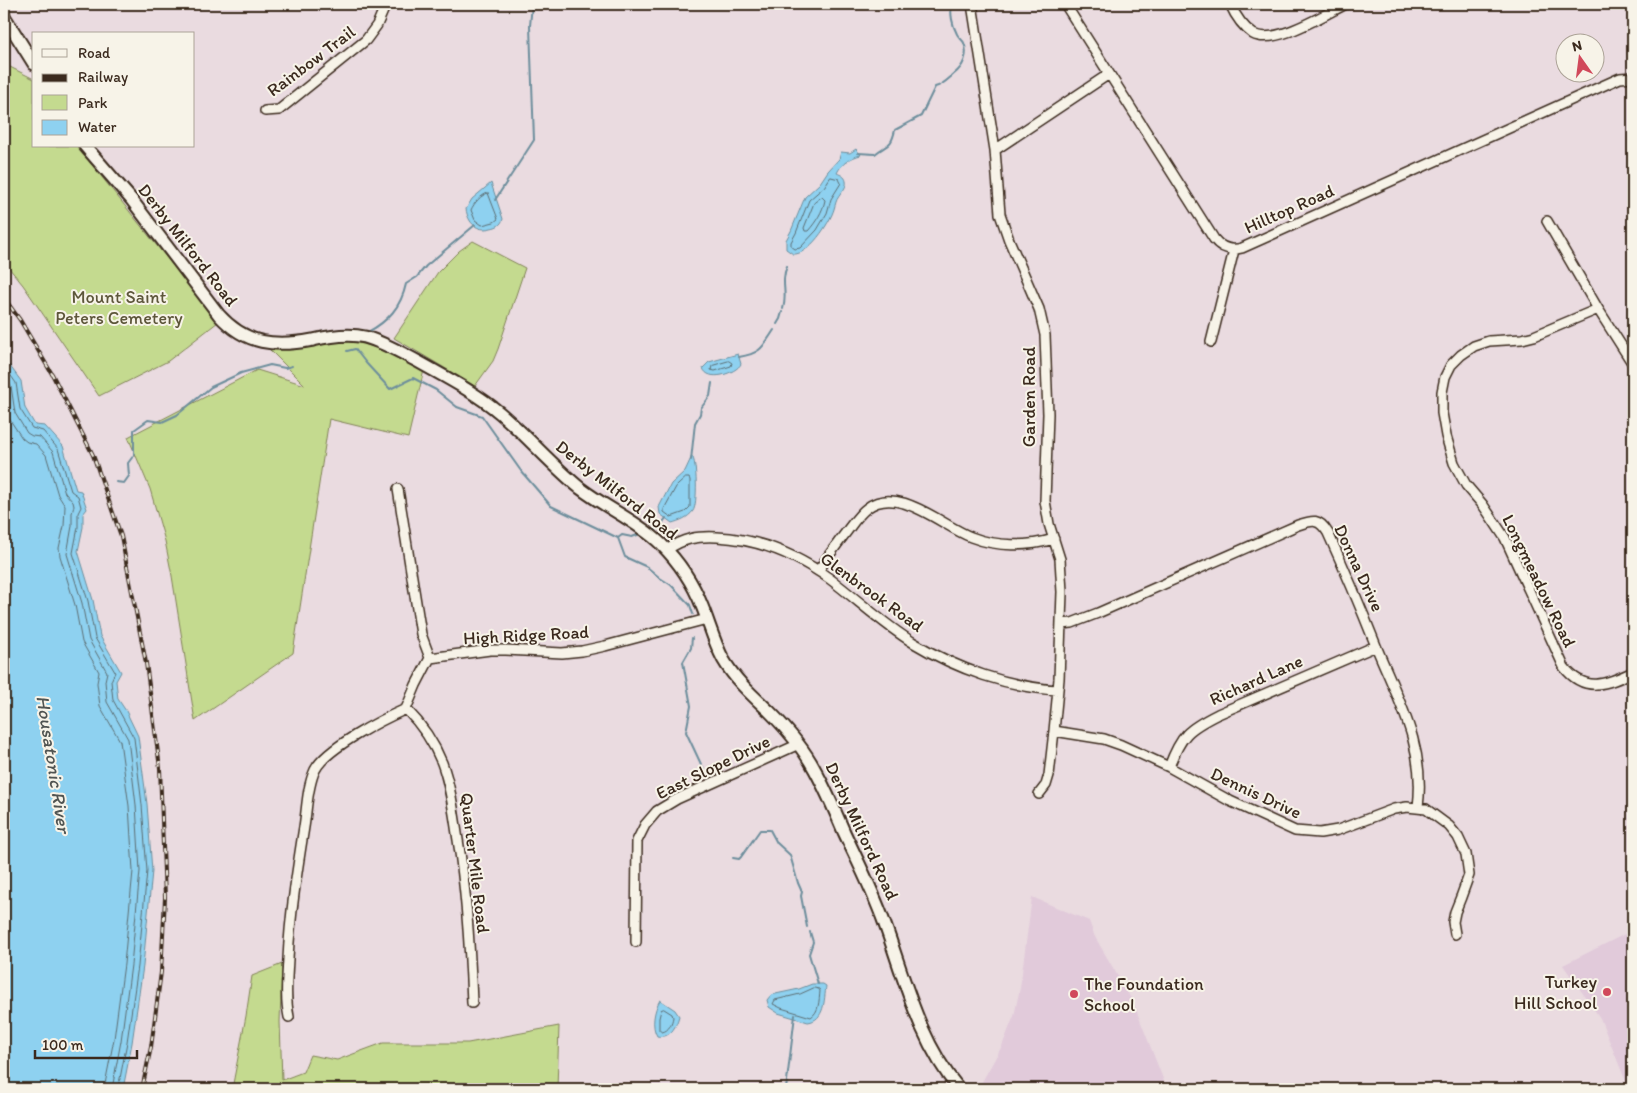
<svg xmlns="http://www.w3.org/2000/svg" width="1637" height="1093" font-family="Itim,sans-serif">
	<rect width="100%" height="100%" fill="#eadbe0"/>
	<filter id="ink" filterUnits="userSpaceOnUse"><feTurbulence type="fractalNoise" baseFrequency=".02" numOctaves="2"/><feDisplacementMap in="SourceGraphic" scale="10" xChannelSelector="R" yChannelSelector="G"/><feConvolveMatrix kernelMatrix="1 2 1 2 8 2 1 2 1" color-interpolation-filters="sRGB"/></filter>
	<g filter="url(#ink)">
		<path fill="#e1cada" d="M1032,897L1089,921L1095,937L1133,1002L1167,1089H978L1002,1046L1014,1016L1020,988Z
			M1633,930V1089H1629L1600,1018L1563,965Z"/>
		<path fill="#c4da8f" stroke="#808256" d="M4,64L34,79V146H77L218,322L168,361L99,396L23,285L4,262Z
			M473,241L525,268L498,349L493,361L475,386L394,338L438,272L459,251Z
			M332,341C369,340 392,354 424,370L408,438L329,419L293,653L195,721L172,576L165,541L150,489L128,437L257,370L305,385L269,349L298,347Z
			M282,964L280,1022L282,1080L303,1072L310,1055L337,1060L383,1043H468L559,1026L557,1089H232L246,1016L252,976Z"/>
		<path fill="#8ed1f0" stroke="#6d8e9c" d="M856,149L861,155C851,157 841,164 837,173C841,175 845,176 846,181C848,188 838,195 836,202C835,204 835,207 834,209C830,223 808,256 793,254L786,249V240L791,231L805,197L820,183L828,171L839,159L841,152L850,153Z
			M491,183L503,219C501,225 497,227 491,228C477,232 468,223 466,209L472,199Z
			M738,354L741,364C736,373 708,383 703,368L709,362Z
			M4,358L21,381L25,408L35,425L45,426L63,446L76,490L81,491L87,509L83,514V527L78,551L93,600L100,636L121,672L116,681L118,699L126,711L138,736L147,804L152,871L143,966L132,1043L123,1089H4Z
			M692,456C697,462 698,504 693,511C688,518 679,521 672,523L660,514L659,507L671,484L685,471Z
			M812,984H823L826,986C824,1000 825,1020 808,1022L778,1013L769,1007L767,1000L771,995L799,989Z
			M660,1000L675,1010L679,1016C676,1027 670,1039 657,1036C651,1026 654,1010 660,1000Z"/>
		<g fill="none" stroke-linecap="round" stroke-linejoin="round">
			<path stroke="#5c6d72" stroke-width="1" d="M831,177L839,179L841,183L831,199L827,213L817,230L800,248L795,249L791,246V242L796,233L809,200L824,187Z
				M488,193L498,219L494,222L482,225L475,220L471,210C474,203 481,195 488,193Z
				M822,197L825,200C823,211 816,222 808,231H805L804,228L814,203Z
				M729,361L732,363L731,366L715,371L711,370L712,366Z
				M4,366L16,383L20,409L32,428L43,431L58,449L71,491L78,496L81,507L78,513V527L73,553L88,601L95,638L115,672L111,681L113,700L134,738L142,805L147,871L138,966L127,1042L118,1089
				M4,377L11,386L15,413L27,433L32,436L40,437L53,452L65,493L73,502L74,506L72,513V526L67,554L82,603L89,640L107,672L105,681L107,702L128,739L136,805L140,871L131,965L121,1041L112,1089
				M4,390L8,417L22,438L27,442L36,444L46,455L58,495L65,506L64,526L59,548L60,556L75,605L82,642L99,672L97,683L100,706L120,741L129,806L133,871L124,964L114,1039L104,1089
				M686,478H689L690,480V507L685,512L671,517L664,512V509L676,487Z
				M814,988L819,989L820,991C819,1001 819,1012 811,1017L781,1008L773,1004L775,1000L800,994Z
				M664,1009L672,1014L673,1017C672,1023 669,1031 662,1032L659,1030V1018L661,1010Z"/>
			<path stroke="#6d8e9c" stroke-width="2" d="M858,153L875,154C887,144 891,148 895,130L921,116L935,87C943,85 948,79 954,74C963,67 969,55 964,43C963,40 958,37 957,34C952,25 950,13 952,4
				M495,200L534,140L530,26L532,4
				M783,309C788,292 780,283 787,266
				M777,324L780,319L782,312
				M368,332C388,321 401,307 406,284L417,277L426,266L475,225
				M347,351L355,349L366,363L390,389L413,378L436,390L457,407L482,416L521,471L551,506L618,538L622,535L632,537L640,534
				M739,357C761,353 762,348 774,330
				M691,460L695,423L700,414L701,408L710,396L712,383
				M116,482L124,483L129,476L128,463L134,455V430L148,420L162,422L177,415L211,387L241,373L270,365L285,368L292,366
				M655,530L661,525L666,518
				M618,538L625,557L647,567L660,578L671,585L690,605L693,614
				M692,638L691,648L683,662L691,706L686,732L707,777
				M733,858L739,859L741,857L760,830H770L777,843L790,855L798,883L802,892L801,896L807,927
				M810,932L813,942L809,954L818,984
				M786,1089L795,1015"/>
			<g stroke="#3b2a1e" stroke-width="12">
				<path id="minor" d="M972,4L995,150L1000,214L1009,240L1039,309L1045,335L1048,414L1045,501L1049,524L1060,559L1062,592L1059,679L1054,731L1049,775L1046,785L1039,794
					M1065,4L1214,239C1221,248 1231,251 1242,248L1620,78L1633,77
					M1230,4C1235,15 1243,27 1253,34C1275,46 1325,14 1346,4
					M265,111L279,110L366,40L377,25L386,4
					M995,150L1109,74
					M1547,221L1598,309L1633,364
					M1598,309L1534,336L1522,339L1489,341L1474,346L1461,355L1451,365L1445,377L1442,392V413L1446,436L1454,463L1466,485L1483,505L1505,538L1564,667C1585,694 1607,684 1633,672
					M1211,342L1234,250
					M398,489L421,634L430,658
					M667,550C683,538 698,536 717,537C758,539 797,555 830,579C858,600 884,625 914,643C957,669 1008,687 1058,690
					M818,571C827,558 837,544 847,531C853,523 859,514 867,508C898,484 942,526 971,537C997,547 1027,547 1054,539
					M1061,624L1072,623L1098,613L1298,525C1313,520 1319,518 1328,533C1345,570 1361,608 1376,646C1398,700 1426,746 1418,807
					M406,709C421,724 434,743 442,763C451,787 454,815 458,840C467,894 470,949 472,1003
					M1054,731L1104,739L1121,745L1169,767L1230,801L1295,831L1320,833L1338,830L1394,809L1407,807L1426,809L1449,826L1458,837L1466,854L1469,875L1461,897L1455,912L1453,922L1455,934
					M1169,767C1181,735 1188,729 1218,714L1376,646
					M636,942L637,841L645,825L657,811L677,799L799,744
					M289,1017C285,998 287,979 288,959C290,915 297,871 304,827C307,809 307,787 315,770C326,748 383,719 406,709L416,685L430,658L490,650H506L562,653L582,651L605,646L707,619"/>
			</g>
			<g stroke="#3b2a1e" stroke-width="15">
				<path id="secondary" d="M4,16L34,64
					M85,146L131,199L219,315C246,345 275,347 313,340C330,336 348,333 365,337C383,342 400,352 417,361C445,377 475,392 500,413C528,437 552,465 580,488C606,508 637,521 661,544C678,561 693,583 702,606C709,623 714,642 723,659C735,680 752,695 769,711C787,729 803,747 815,770C826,790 835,811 844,832C858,862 873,891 884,922C905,980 919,1041 959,1089"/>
			</g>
			<use href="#minor" stroke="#f7f3e8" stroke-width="9"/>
			<use href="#secondary" stroke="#f7f3e8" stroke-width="11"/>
			<g stroke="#3b2a1e" stroke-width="4">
				<path id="rail" d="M4,298L20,320L52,374L93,455L121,536L146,663L160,768L165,898L161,972L151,1047L142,1089"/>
			</g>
			<use href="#rail" stroke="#f7f3e8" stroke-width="2" stroke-dasharray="5.5" stroke-linecap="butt"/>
		</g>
	</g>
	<g fill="#d1495b" stroke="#f7f3e8" stroke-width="2">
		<circle cx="1607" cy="992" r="5"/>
		<circle cx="1074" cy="994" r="5"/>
	</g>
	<g text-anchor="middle" stroke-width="4" stroke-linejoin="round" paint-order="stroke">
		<g font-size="18" fill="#3b2a1e" stroke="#f7f3e8">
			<text transform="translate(311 61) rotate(-37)" y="6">Rainbow Trail</text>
			<text transform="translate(1289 209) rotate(-24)" y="6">Hilltop Road</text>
			<text transform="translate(188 245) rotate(52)" y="6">Derby Milford Road</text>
			<text transform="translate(1029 397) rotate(-90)" y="6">Garden Road</text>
			<text transform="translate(617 490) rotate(38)" y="6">Derby Milford Road</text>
			<text transform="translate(1359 568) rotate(65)" y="6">Donna Drive</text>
			<text transform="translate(1539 581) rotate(64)" y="6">Longmeadow Road</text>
			<text transform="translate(872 592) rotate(36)" y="6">Glenbrook Road</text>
			<text transform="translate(526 635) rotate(-3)" y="6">High Ridge Road</text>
			<text transform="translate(1256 680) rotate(-24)" y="6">Richard Lane</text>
			<text transform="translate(713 767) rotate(-26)" y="6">East Slope Drive</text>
			<text transform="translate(1256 793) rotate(25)" y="6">Dennis Drive</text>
			<text transform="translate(862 831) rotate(65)" y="6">Derby Milford Road</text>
			<text transform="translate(475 863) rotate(83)" y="6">Quarter Mile Road</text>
		</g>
		<g font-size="18" fill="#5d563a" stroke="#f7f3e8">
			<text x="119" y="303">Mount Saint<tspan x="119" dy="21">Peters Cemetery</tspan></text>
		</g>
		<g font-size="18" fill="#3b2a1e" stroke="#f7f3e8" text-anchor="end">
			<text x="1597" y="988">Turkey<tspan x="1597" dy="21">Hill School</tspan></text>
			<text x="1084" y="990" text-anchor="start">The Foundation<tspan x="1084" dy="21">School</tspan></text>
		</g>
		<g font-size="19" font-style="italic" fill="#505452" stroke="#f7f3e8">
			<text transform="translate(54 764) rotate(81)" y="7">Housatonic River</text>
		</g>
	</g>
	<rect width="1637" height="1093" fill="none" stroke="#f7f3e8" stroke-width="20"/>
	<rect x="10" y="10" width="1617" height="1073" fill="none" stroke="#3b2a1e" stroke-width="2" filter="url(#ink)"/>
	<rect x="32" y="32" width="162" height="115" fill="#f7f3e8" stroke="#aca397"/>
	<rect x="42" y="49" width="25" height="8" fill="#f7f3e8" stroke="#aca397"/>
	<text x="78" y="58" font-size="15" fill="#3b2a1e">Road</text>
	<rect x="42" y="74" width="25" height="8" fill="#3b2a1e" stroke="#aca397"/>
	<text x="78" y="82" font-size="15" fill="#3b2a1e">Railway</text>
	<rect x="42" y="95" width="25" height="15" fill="#c4da8f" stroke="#aca397"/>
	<text x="78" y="108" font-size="15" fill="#3b2a1e">Park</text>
	<rect x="42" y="120" width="25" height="15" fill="#8ed1f0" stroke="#aca397"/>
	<text x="78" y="132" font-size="15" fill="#3b2a1e">Water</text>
	<g transform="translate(1580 58) rotate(346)"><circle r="24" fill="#f7f3e8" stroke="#aca397"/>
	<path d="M0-4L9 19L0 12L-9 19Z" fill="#d1495b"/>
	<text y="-8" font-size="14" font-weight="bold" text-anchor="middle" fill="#3b2a1e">N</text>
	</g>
	<path d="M35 1050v8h102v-8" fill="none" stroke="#3b2a1e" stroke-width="2.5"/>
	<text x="42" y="1050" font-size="15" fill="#3b2a1e" stroke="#f7f3e8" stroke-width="4" paint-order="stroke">100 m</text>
</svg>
